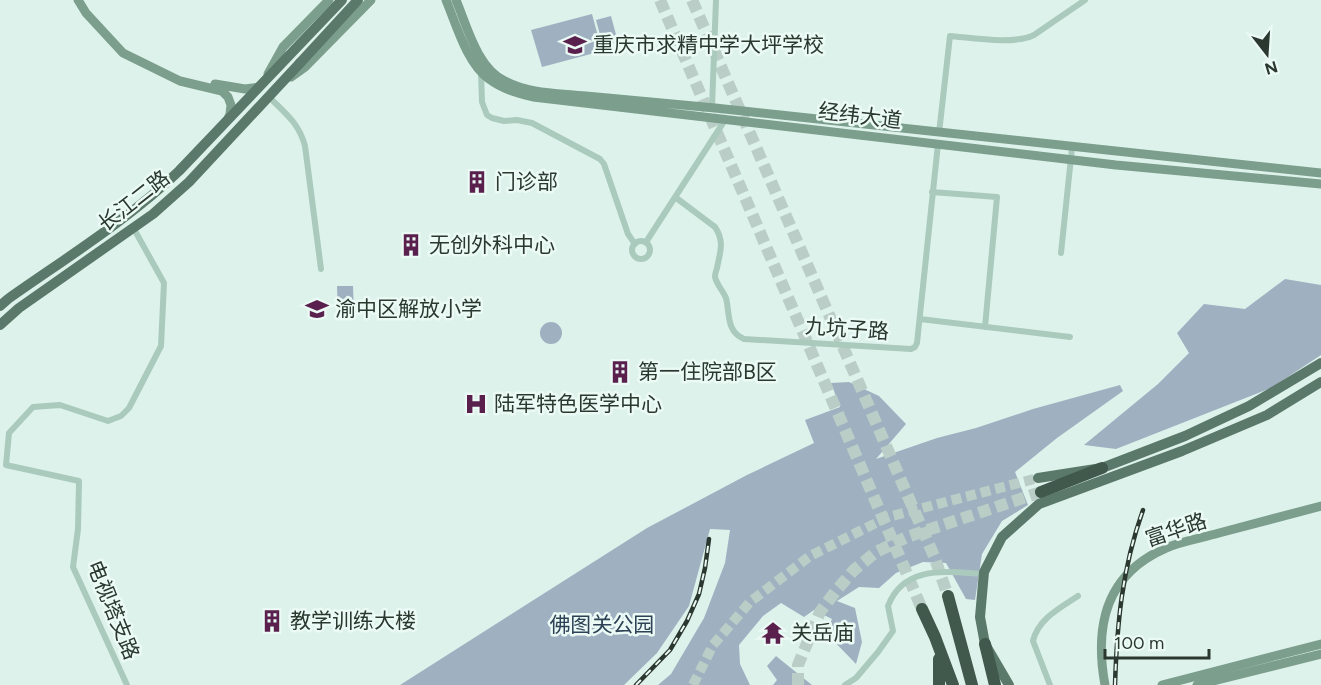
<svg xmlns="http://www.w3.org/2000/svg" width="1321" height="685" font-family="Figtree,'Noto Sans SC',sans-serif">
	<rect width="100%" height="100%" fill="#def2ec"/>
	<path fill="#9fb1c1" d="M592,14L602,51L542,67L531,30Z
		M611,16L618,42L603,46L596,20Z
		M1285,279L1321,285V355L1271,388L1116,449L1084,445L1158,384L1189,353L1177,333L1204,304L1245,309Z
		M337,286H353L354,315L338,316Z
		M540 333a11 11 0 1 1 22 0a11 11 0 1 1-22 0Z
		M849,382L879,396L906,424L876,459L937,438L976,428L1033,409L1120,385L1123,391L1057,438L1015,472L1028,505L1002,521L982,554L975,600L966,599L946,563L923,562L896,573L879,588L859,587L837,601L855,608L862,642L856,664L826,633L832,619L814,610L804,617L781,603L763,616L739,645L740,664L750,685H658L671,674L704,618L725,563L730,530L710,529L689,606L657,653L624,685H400L647,528L747,475L814,443L805,420L840,407L831,383Z
		M776,656L812,685H773L777,680L767,666Z"/>
	<g fill="none" stroke-linecap="round" stroke-linejoin="round">
		<path stroke="#bacdc6" stroke-width="10" stroke-dasharray="10 5" stroke-linecap="butt" d="M693,685L713,645L750,602L810,556L888,517L1038,478"/>
		<path stroke="#bacdc6" stroke-width="12" stroke-dasharray="12 6" stroke-linecap="butt" d="M660,0L922,609
			M692,0L934,556L948,596
			M798,685V665L820,612L835,592L854,570L876,552L907,537L1041,492"/>
		<path stroke="#aacabd" stroke-width="6" d="M481,72L482,102L487,115L492,118L504,121L517,120L532,123L600,159L604,164L628,234L635,244
			M268,96C285,113 299,123 305,146L321,269
			M712,108L716,0
			M939,133L950,36C973,38 1014,45 1034,35L1085,0
			M932,192L997,197L985,327
			M675,197L715,227C725,242 720,252 717,268C716,271 715,274 715,277C717,285 723,291 726,298C730,314 726,331 744,339L911,349L915,347L917,343L938,144
			M632 250a9 9 0 1 1 18 0a9 9 0 1 1-18 0Z
			M646,242L725,120
			M1061,253L1072,148
			M920,319L1070,337
			M127,685L73,567L78,529L79,481L6,465L9,433L33,407L60,405L108,421L121,416L129,408L161,346L164,283L134,229
			M845,685L856,678L878,652L893,631L888,606C904,564 948,572 984,574
			M1050,685L1033,641C1038,619 1060,608 1078,596"/>
		<path stroke="#7c9e8d" stroke-width="9" d="M78,0L86,13L123,53L180,81L222,91L228,97L231,105L230,114L228,119
			M446,0C456,24 467,64 489,79C502,89 517,93 533,97L1116,165L1321,184
			M456,0C467,26 477,68 505,81C529,94 559,93 586,96C629,100 672,104 715,108C917,130 1119,152 1321,173
			M268,74L283,47L329,0
			M291,77L305,67L371,0
			M215,84L245,89L259,87
			M1105,685C1094,625 1106,574 1166,548C1182,541 1202,538 1219,533C1253,524 1287,515 1321,506
			M1162,685L1321,644
			M1197,685L1321,654"/>
		<path stroke="#5b796a" stroke-width="10" d="M0,306L8,299C66,258 128,220 179,171L342,0
			M0,325L19,308L153,214L189,182L300,63
			M1038,478L1102,468L1185,436L1249,406L1321,363
			M1009,685L985,644L980,617L984,572L1002,537L1039,504L1182,451L1267,415L1321,382"/>
		<path stroke="#41594c" stroke-width="12" d="M1041,492L1102,468
			M948,596L972,685
			M922,609L935,637L953,685
			M985,644L995,685
			M939,659V685"/>
		<g stroke="#2a3830" stroke-width="4.5">
			<path id="rail" d="M636,685L670,650L687,621L699,594L705,568L709,539
				M1115,685C1117,623 1122,569 1143,510"/>
		</g>
		<use href="#rail" stroke="#ebfaf5" stroke-width="2" stroke-dasharray="7" stroke-linecap="butt"/>
		<path stroke="#5b796a" stroke-width="10" d="M300,63L358,0"/>
	</g>
	<defs>
		<g id="school-bare" transform="scale(1.8)"><path d="M0-5L7-2L0 1L-7-2ZM-4 1L0 2.5L4 1V4Q0 6-4 4Z" fill="#59204d" stroke="#ebfaf5" stroke-width="2.5" paint-order="stroke"/></g>
		<g id="building-bare" transform="scale(1.8)"><path d="M-4-6H4V6H1V3H-1V6H-4ZM-2.5-4.3h1.7v1.8h-1.7ZM.8-4.3h1.7v1.8H.8ZM-2.5-1h1.7V.8h-1.7ZM.8-1h1.7V.8H.8Z" fill="#59204d" stroke="#ebfaf5" stroke-width="2.5" paint-order="stroke"/></g>
		<g id="hospital-bare" transform="scale(1.8)"><path d="M-5-5h3v3.5h4V-5h3V5h-3V1.5h-4V5h-3Z" fill="#59204d" stroke="#ebfaf5" stroke-width="2.5" paint-order="stroke"/></g>
		<g id="temple-bare" transform="scale(1.8)"><path d="M0-6L5-2H3V0L6.5 2.5H4V6H1.5V3h-3V6H-4V2.5H-6.5L-3 0V-2H-5Z" fill="#59204d" stroke="#ebfaf5" stroke-width="2.5" paint-order="stroke"/></g>
	</defs>
	<g fill-rule="evenodd">
		<use href="#school-bare" x="575" y="45"/>
		<use href="#building-bare" x="477" y="182"/>
		<use href="#building-bare" x="411" y="245"/>
		<use href="#school-bare" x="317" y="309"/>
		<use href="#building-bare" x="620" y="372"/>
		<use href="#hospital-bare" x="476" y="404"/>
		<use href="#building-bare" x="272" y="621"/>
		<use href="#temple-bare" x="773" y="633"/>
	</g>
	<g text-anchor="middle" stroke-width="5" stroke-linejoin="round" paint-order="stroke">
		<g font-size="21" fill="#2a3830" stroke="#ebfaf5" text-anchor="start">
			<text x="593" y="52">重庆市求精中学大坪学校</text>
			<text x="495" y="189">门诊部</text>
			<text x="429" y="252">无创外科中心</text>
			<text x="335" y="316">渝中区解放小学</text>
			<text x="638" y="379">第一住院部B区</text>
			<text x="494" y="411">陆军特色医学中心</text>
			<text x="290" y="628">教学训练大楼</text>
			<text x="791" y="640">关岳庙</text>
		</g>
		<g font-size="21" fill="#2a3830" stroke="#ebfaf5">
			<text transform="translate(860 116) rotate(7)" y="7">经纬大道</text>
			<text transform="translate(134 201) rotate(-38)" y="7">长江二路</text>
			<text transform="translate(847 329) rotate(4)" y="7">九坑子路</text>
			<text transform="translate(1176 530) rotate(-19)" y="7">富华路</text>
			<text transform="translate(113 610) rotate(68)" y="7">电视塔支路</text>
		</g>
		<g font-size="21" fill="#2e4256" stroke="#ebfaf5">
			<text x="602" y="632">佛图关公园</text>
		</g>
	</g>
	<g transform="translate(1267 54) rotate(163)" stroke="#ebfaf5" stroke-width="4.5" paint-order="stroke">
	<path d="M0-4.5L10 22L0 15L-10 22Z" fill="#2a3830"/>
	<text y="-9" font-size="16" font-weight="bold" text-anchor="middle" fill="#2a3830">N</text>
	</g>
	<path d="M1105 649v9h104v-9" fill="none" stroke="#2a3830" stroke-width="3"/>
	<text x="1114" y="649" font-size="18" fill="#2a3830" stroke="#ebfaf5" stroke-width="4.5" paint-order="stroke">100 m</text>
</svg>
